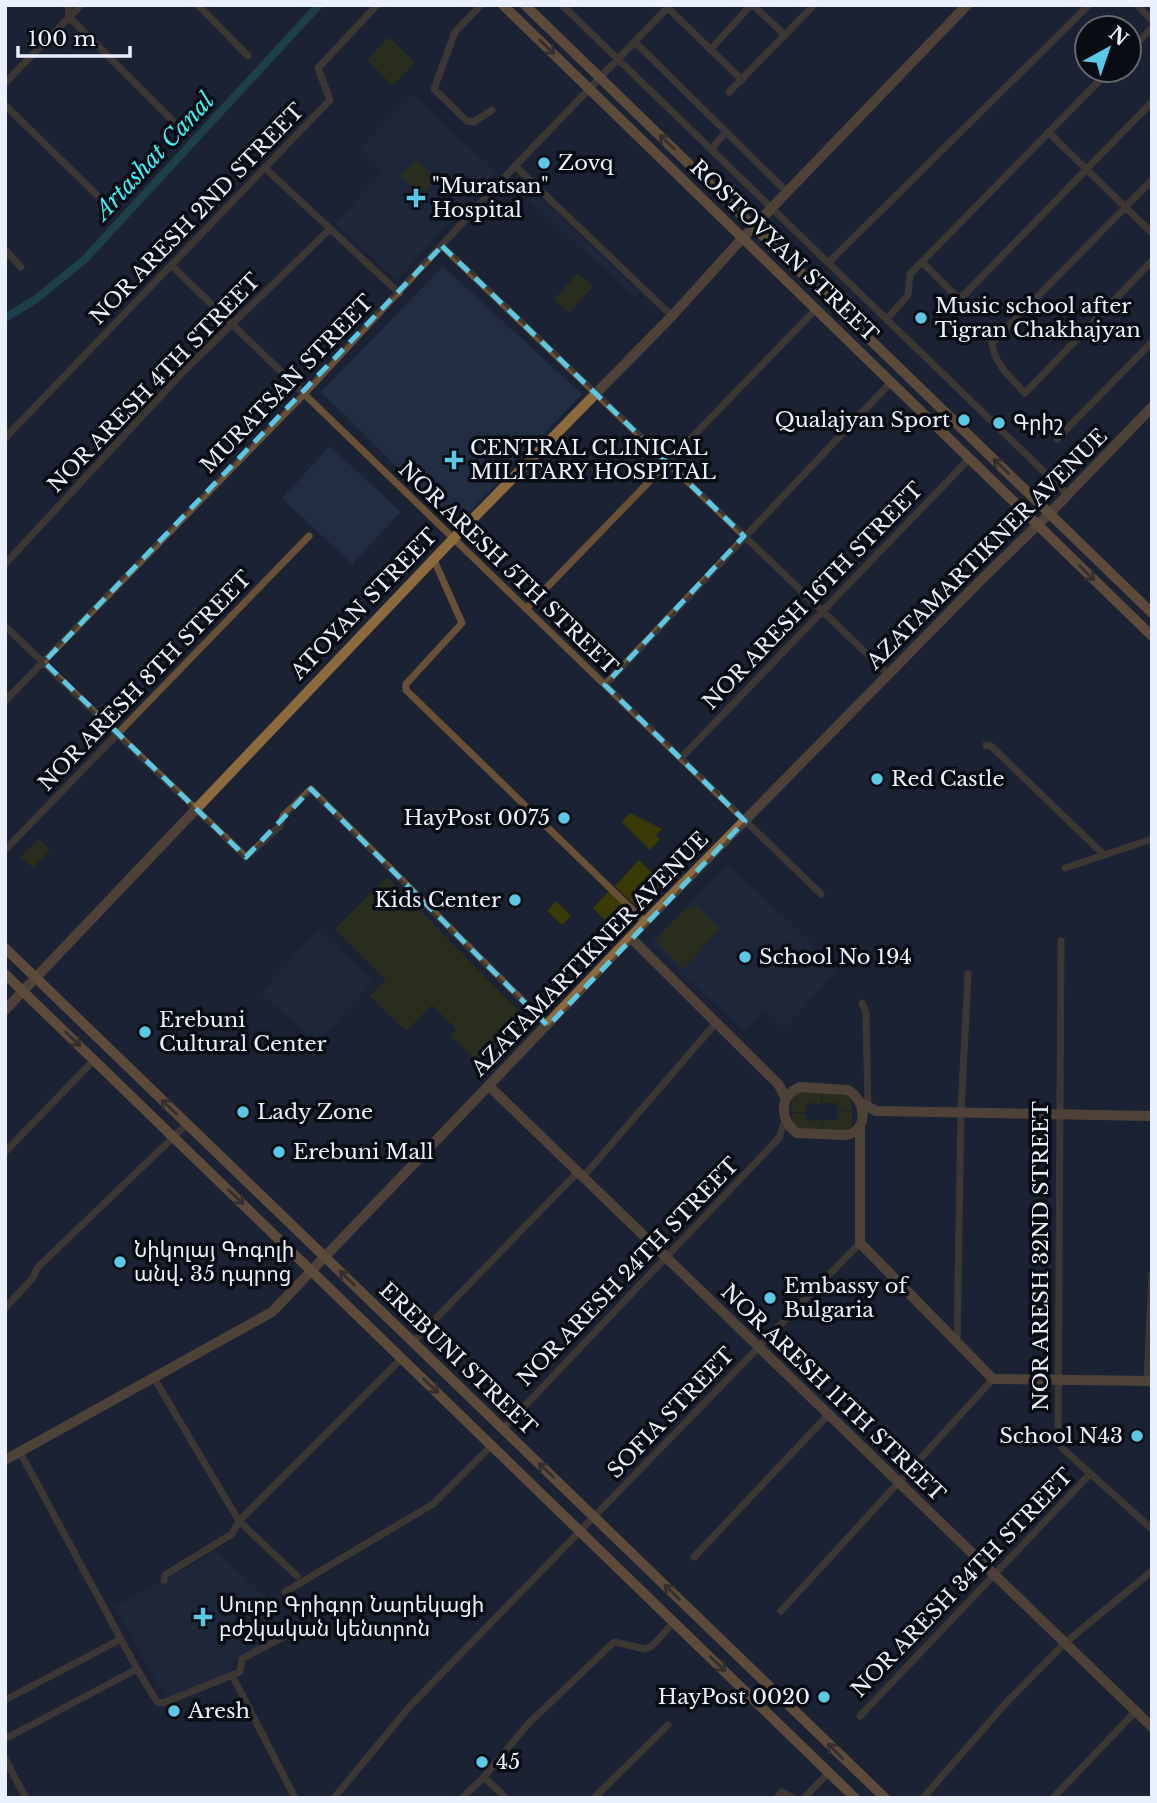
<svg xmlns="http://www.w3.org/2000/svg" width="1157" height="1803" font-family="'Libre Baskerville','Noto Sans Armenian',serif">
	<rect width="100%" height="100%" fill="#1b2233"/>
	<path fill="#222c42" d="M413,94L497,173L396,280L335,223L384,171L360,149Z
		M534,192L640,292L634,298L528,198Z
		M443,266L582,394L456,526L321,392Z
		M330,446L401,512L352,564L282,498Z
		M728,863L839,970L784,1028L766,1011L745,1033L651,944Z
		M318,930L373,981L316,1044L261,993Z
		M217,1551L296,1627L231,1663L233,1672L166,1698L114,1607Z"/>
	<path fill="#393a05" d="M389,37L415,63L393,86L367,60Z
		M417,160L436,179L421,195L401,176Z
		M578,273L593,287L569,313L554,299Z
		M630,813L662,829L656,835L660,839L650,850L622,822Z
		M39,839L50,850L33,868L21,857Z
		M639,860L664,885L639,910L615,886Z
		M387,877L531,1023L484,1069L451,1036L456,1029L432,1005L406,1031L370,996L386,980L335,929Z
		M609,891L626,907L609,924L593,908Z
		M556,901L571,916L562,925L547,911Z
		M695,905L720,929L684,969L655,940L686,909Z
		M821,1091V1104L806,1103V1112H791L792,1099L797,1092Z
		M823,1091L845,1093L850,1096L852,1110H838L837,1103H822Z
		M838,1111H852V1126L846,1131L823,1133V1120H838Z
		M792,1113L806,1114V1121L822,1120V1133L802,1131L792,1121Z"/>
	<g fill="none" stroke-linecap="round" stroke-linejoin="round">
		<path stroke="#1d6263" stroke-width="8" d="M5,318L36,299L84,260L319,5"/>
		<path stroke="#675036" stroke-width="7" d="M68,5L69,17L174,122
			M198,5L248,56
			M481,5L455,32L434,89L467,121L474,122L492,110
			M562,5L1068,495
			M753,5L785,35
			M1137,5L1152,20
			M668,8L742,80
			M635,42L787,192
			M710,50L751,5
			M1129,51L1152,28
			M5,83L81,5
			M729,92L814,5
			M5,105L105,203
			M1048,132L1152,233
			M711,149L726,132
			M515,166L672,316
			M266,169L399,293
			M1152,180L992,343C994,364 1011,378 1025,393L1152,261
			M442,246L889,675
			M5,250L21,267
			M922,262L955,295L960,297L964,295L1152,102
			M828,263L1089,5
			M172,266L821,894
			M887,319L908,295L910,274L1100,80
			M5,438L330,100L318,68L377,5
			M1057,439L1152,342
			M434,560L462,623L406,684V690L645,922
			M5,564L183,372L330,229
			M526,609L816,309
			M5,626L246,857L280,826L283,816L311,789L548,1026
			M605,685L891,382
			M5,701L304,394L515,166L670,5
			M986,745L991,746L1104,855
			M681,758L970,458
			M5,850L309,536
			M1065,868L1152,839
			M1061,941L1058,1441L1062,1448L1152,1529
			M862,1003L866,1013L868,1107
			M5,1152L94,1060
			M5,1308L32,1279L38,1267L187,1124
			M413,1342L575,1175L583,1177L715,1024
			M957,1344L961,1112L968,974
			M154,1378L239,1521L297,1576
			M1147,1381L1152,1274
			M503,1429L779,1138L785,1120
			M20,1452L137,1669L157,1702L163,1703L240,1672L242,1659L298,1629
			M694,1557L828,1415
			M164,1580L165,1575L232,1534L239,1521L402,1358
			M285,1592L433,1504L492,1445
			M781,1611L993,1379
			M232,1675L295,1798
			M5,1700L121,1639
			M860,1716L1090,1474
			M5,1739L137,1669
			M5,1759L26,1798
			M484,1777L506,1798
			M334,1798L410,1706L860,1243
			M462,1798L484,1777L528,1724L614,1642L645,1649L652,1646L674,1622
			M594,1798L668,1725
			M777,1798L782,1792L793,1798
			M804,1798L829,1772
			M923,1798L1006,1703L1065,1643L1152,1571
			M1053,1798L1136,1711"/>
		<path stroke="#8d693e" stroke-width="10" d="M631,938L779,1085L786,1099
			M5,1010L453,539L672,316L738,243L967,5
			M489,1086L1152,1727
			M800,1087L848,1090C866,1100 870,1131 845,1135L797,1133C780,1120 778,1096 800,1087Z
			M861,1103L876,1111L1152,1116
			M860,1126V1243L993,1379L1152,1381
			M5,1460L272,1312L645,922L982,579L1050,513L1152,407"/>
		<path stroke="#ab7d43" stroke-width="10" d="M503,5L1152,636
			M525,5L1152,613
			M5,948L885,1798
			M5,974L855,1798"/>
	</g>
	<defs><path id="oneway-shaft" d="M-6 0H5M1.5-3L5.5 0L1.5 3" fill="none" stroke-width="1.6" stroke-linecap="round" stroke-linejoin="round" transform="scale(1.75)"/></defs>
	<g stroke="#523f29">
		<use href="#oneway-shaft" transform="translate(547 47) rotate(44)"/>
		<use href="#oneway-shaft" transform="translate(667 142) rotate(-136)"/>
		<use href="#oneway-shaft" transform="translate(1001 466) rotate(-136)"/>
		<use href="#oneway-shaft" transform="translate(1087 573) rotate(45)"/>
		<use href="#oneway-shaft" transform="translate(73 1039) rotate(44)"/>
		<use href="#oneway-shaft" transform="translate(169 1107) rotate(-136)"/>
		<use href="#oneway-shaft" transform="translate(236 1197) rotate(44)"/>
		<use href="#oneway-shaft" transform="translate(347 1278) rotate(-136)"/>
		<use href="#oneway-shaft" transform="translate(431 1386) rotate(44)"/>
		<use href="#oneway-shaft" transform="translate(546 1470) rotate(-136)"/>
		<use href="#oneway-shaft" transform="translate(672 1592) rotate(-136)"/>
		<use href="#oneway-shaft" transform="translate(718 1664) rotate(44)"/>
		<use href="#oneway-shaft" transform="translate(835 1751) rotate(-135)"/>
	</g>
	<path d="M0 0H1157V1803H0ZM442,246L744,536L605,685L745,821L548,1026L311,789L246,857L44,662Z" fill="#1b2233" fill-opacity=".55" fill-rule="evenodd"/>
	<path fill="none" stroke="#5bc8e6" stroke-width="5" stroke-dasharray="14 9" stroke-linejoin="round" d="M442,246L744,536L605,685L745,821L548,1026L311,789L246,857L44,662Z"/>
	<g fill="#5bc8e6" stroke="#090c13" stroke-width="2.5">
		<circle cx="544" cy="163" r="7"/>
		<path d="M412.5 187.5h7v7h7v7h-7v7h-7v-7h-7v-7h7z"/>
		<circle cx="921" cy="318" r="7"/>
		<circle cx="964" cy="420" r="7"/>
		<circle cx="999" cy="423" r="7"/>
		<path d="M450.5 449.5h7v7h7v7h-7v7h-7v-7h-7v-7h7z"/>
		<circle cx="877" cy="779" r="7"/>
		<circle cx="564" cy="818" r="7"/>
		<circle cx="515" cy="900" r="7"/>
		<circle cx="745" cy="957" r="7"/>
		<circle cx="145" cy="1032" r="7"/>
		<circle cx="243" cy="1112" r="7"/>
		<circle cx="279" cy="1152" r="7"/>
		<circle cx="120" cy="1262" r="7"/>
		<circle cx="770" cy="1298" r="7"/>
		<circle cx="1137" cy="1436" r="7"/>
		<path d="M199.5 1606.5h7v7h7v7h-7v7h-7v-7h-7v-7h7z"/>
		<circle cx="824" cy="1697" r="7"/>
		<circle cx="174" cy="1711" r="7"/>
		<circle cx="482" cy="1762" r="7"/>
	</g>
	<g text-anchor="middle" stroke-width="7" stroke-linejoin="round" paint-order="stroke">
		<g font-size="21" fill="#eaf0fc" stroke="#090c13" text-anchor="start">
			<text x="558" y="170">Zovq</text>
			<text x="432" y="193">"Muratsan"<tspan x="432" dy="24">Hospital</tspan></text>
			<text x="935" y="313">Music school after<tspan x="935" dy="24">Tigran Chakhajyan</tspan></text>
			<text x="950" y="427" text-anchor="end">Qualajyan Sport</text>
			<text x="1013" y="430">Գրիշ</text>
			<text x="470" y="455">CENTRAL CLINICAL<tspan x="470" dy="24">MILITARY HOSPITAL</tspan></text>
			<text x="891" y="786">Red Castle</text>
			<text x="550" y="825" text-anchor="end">HayPost 0075</text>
			<text x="501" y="907" text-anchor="end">Kids Center</text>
			<text x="759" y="964">School No 194</text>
			<text x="159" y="1027">Erebuni<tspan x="159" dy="24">Cultural Center</tspan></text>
			<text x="257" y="1119">Lady Zone</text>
			<text x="293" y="1159">Erebuni Mall</text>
			<text x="134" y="1257">Նիկոլայ Գոգոլի<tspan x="134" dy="24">անվ. 35 դպրոց</tspan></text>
			<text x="784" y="1293">Embassy of<tspan x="784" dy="24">Bulgaria</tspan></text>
			<text x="1123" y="1443" text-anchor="end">School N43</text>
			<text x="219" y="1612">Սուրբ Գրիգոր Նարեկացի<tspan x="219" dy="24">բժշկական կենտրոն</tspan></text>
			<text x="810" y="1704" text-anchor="end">HayPost 0020</text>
			<text x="188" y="1718">Aresh</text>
			<text x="496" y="1769">45</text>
		</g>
		<g font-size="21" fill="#eaf0fc" stroke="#090c13">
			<text transform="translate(197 214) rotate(-46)" y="7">NOR ARESH 2ND STREET</text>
			<text transform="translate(784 251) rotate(44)" y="7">ROSTOVYAN STREET</text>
			<text transform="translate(154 383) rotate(-46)" y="7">NOR ARESH 4TH STREET</text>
			<text transform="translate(287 384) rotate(-46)" y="7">MURATSAN STREET</text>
			<text transform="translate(987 549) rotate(-45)" y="7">AZATAMARTIKNER AVENUE</text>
			<text transform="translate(508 568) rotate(44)" y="7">NOR ARESH 5TH STREET</text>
			<text transform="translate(813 596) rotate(-46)" y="7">NOR ARESH 16TH STREET</text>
			<text transform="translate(364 604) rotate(-46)" y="7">ATOYAN STREET</text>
			<text transform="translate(145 681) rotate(-46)" y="7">NOR ARESH 8TH STREET</text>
			<text transform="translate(590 954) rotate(-46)" y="7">AZATAMARTIKNER AVENUE</text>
			<text transform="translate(1041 1256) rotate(-90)" y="7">NOR ARESH 32ND STREET</text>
			<text transform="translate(628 1272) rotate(-46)" y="7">NOR ARESH 24TH STREET</text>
			<text transform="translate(458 1359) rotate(44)" y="7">EREBUNI STREET</text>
			<text transform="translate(833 1393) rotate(44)" y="7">NOR ARESH 11TH STREET</text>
			<text transform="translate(671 1413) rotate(-46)" y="7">SOFIA STREET</text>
			<text transform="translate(962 1583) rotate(-46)" y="7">NOR ARESH 34TH STREET</text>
		</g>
		<g font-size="23" font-style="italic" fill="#38f4f7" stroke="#090c13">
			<text transform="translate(154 156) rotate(-47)" y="8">Artashat Canal</text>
		</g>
	</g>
	<rect width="1157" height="1803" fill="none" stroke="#eaf0fc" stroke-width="14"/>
	<g transform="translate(1108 49) rotate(40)"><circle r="33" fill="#090c13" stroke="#636770" stroke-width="2"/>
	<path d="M0-5L12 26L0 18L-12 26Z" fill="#5bc8e6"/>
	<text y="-10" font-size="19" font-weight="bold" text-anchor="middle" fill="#eaf0fc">N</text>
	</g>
	<path d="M18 46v10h112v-10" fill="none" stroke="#eaf0fc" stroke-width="3.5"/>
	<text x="28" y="46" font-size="21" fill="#eaf0fc" stroke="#090c13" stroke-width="5" paint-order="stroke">100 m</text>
</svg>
